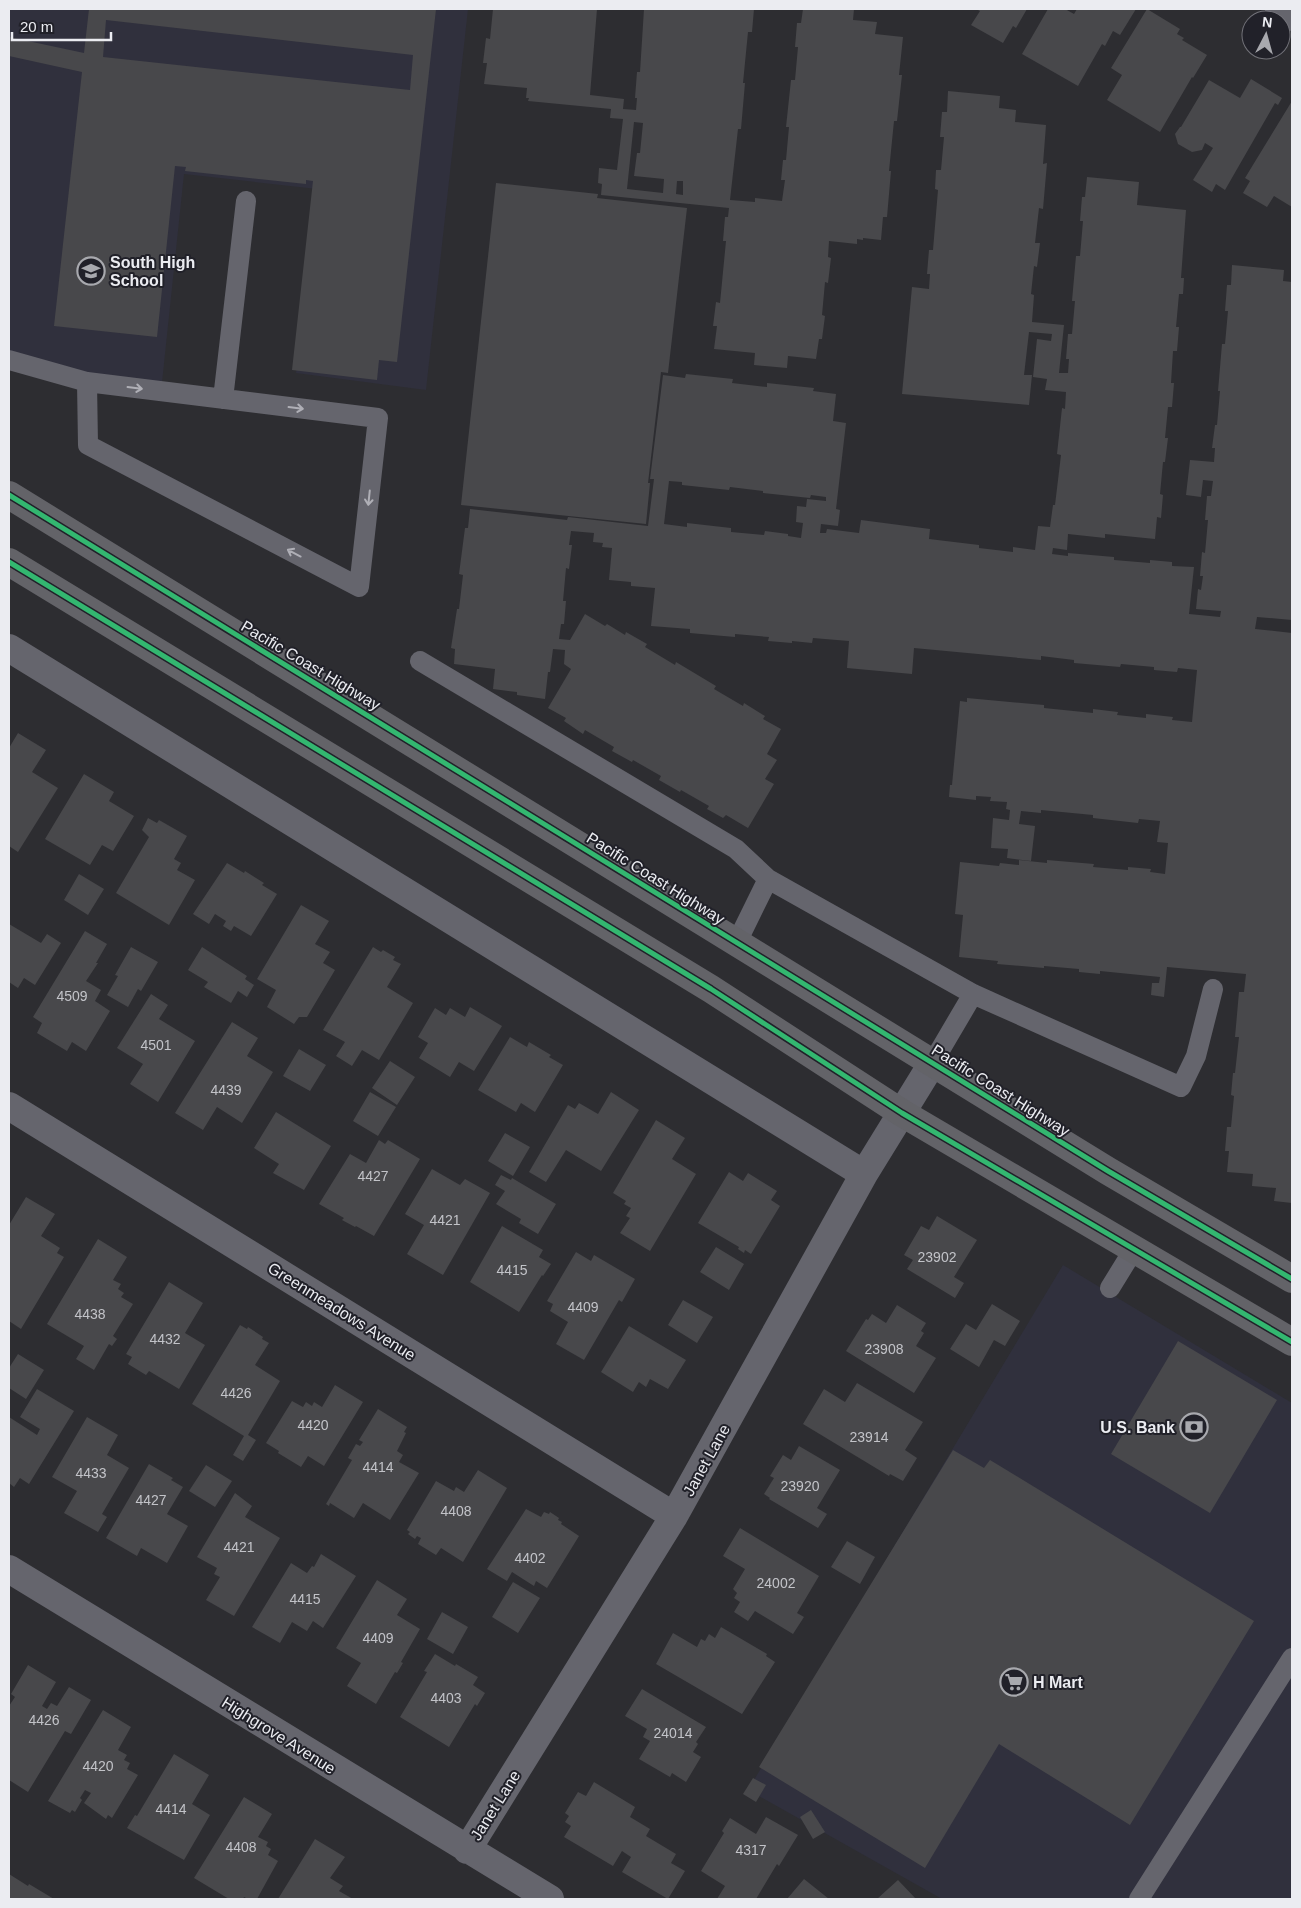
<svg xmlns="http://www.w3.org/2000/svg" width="1301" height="1908" font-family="Arial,sans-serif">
	<rect width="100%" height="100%" fill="#2d2d31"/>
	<path fill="#30303d" d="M9,9H468L426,390L296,373L317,189L184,174L161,392L9,353Z
		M1063,1265L1292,1403V1899H942L748,1790Z"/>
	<path fill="#48484b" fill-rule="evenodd" d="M89,9H436L397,362L379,360L377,380L292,370L313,181L306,180V184L185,171L186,167L175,166L157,337L54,326L82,72L9,56V37L84,53ZM106,20L413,55L410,90L103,57Z
		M493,9H597L590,95L624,99L623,109L636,110L637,98H635L637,72H640L644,9H754L752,32H748L743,83H745L741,129H738L730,200L755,202V198L782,201L785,180H781L783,160H786L789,127H786L791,80H795L798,47H795L797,23H801L803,9H854L853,20L877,22L875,34L903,37L899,75H902L897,121H894L889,171H891L887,217H883L881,240L863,238V240L857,239V244L829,241L828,257L831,258L828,283L825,282L822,315L825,316L822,339H819L816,359L788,356L787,368L754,365L755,353L714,349L717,326H713L716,302L720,303L726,241H723L725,217H728L729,208L601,195L602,184L598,183L599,168L617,170L623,119L610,118L611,109L528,101L529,98H526L527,88L484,84L487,63H483L486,38L490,39ZM634,122L643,123L640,153H637L634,176L664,179L663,193L627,189ZM677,181H683V195L676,194Z
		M976,9H1027L1016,28L1013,26L1003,43L971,25L980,11Z
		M1048,9H1065L1074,14L1077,9H1136L1120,35L1113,31L1105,46L1102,44L1078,86L1022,54Z
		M1147,9L1180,29L1177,34L1184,38L1182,40L1207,55L1193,78L1192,77L1160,132L1107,100L1122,75L1111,68Z
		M1251,79L1282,98L1278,105L1275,103L1225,190L1216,184L1212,192L1193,180L1213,148L1205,143L1202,150L1192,152L1178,144L1175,134L1180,127H1181L1209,80L1240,98Z
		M948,91L1000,96L999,108L1016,110L1015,122L1046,125L1043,164L1047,163L1043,209L1039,208L1035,243H1040L1037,267L1034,266L1031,294L1034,295L1032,322L1064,325L1059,373H1068L1069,359H1066L1068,334H1072L1075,301H1072L1076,256H1080L1083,221H1080L1082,197H1085L1087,177L1139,182L1137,205L1186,210L1181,278H1184L1183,294H1179L1176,327H1179L1177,351H1173L1171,383H1174L1172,407H1168L1165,438H1168L1165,462H1163L1160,494L1163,495L1161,518L1157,517L1155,539L1105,534V538L1068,534L1067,550L1053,548L1052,554L1068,556V553L1114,557V560L1150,563V560L1172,562V566L1194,567L1189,614L1220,617L1221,611L1196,609L1198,589L1201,590L1203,576H1200L1202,552L1205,553L1208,520H1205L1207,496H1211L1213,481L1203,480L1201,497L1186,495L1190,460L1214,462L1215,448H1212L1215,425H1217L1220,391H1218L1222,344H1225L1228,311H1225L1227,285H1231L1232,265L1284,270L1283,281L1292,282V620L1257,617L1255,629L1292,633V1203L1274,1201L1276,1188L1252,1186L1253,1174L1227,1172L1229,1151H1225L1227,1127H1231L1234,1096L1231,1095L1233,1073H1235L1239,1037H1235L1239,992H1244L1246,974L1167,967L1164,997L1151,995L1152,983H1159L1160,977L1100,971V974L1079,972V969L1044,966V968L997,964L998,961L959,957L963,915L955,914L960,862L999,866L1000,863L1019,865V860L1047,863V860L1094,864L1093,867L1128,870V867L1151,869L1150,872L1165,874L1168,843L1157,842L1160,821L1139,819L1138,823L1093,818V815L1041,810V813L1021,811L1019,824L1035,826L1031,861L1007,858L1008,849L991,848L993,818L1009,820L1010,810L1006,809L1007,802L990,801L991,797L976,796V800L949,797L950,785H952L960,701L967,702V698L1044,705V708L1093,713V709L1118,712L1117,715L1146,718V714L1173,717L1172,720L1192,722L1197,670L1178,668L1177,672L1154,670V667L1121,664L1120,667L1074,663V660L1041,656V660L914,648L912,674L847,668L849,641L813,638L812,643L792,641V643L768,641L769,637L735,634V637L690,633V629L651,626L655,588L631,586V582L609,580L612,548L602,547L603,543L593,542L594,533L571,531L569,545H572L569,569L566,568L563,601H566L564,624H561L559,639L570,640L585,614L605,626L607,624L625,635L626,632L647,644L645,647L675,665L676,662L716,686L714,689L743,706L744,703L765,716L763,719L781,729L767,754L777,760L765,779L774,784L748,828L726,815L723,818L707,809L709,806L681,790L680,792L659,780L661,776L633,760L632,762L612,751L614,747L585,730L583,734L564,721L566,718L548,708L571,669L564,664L565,650L553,649L550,672H548L545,699L517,695V692L493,689L495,669L454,664L455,649L451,648L457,609H459L463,575L459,574L465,528H468L470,509L567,520L568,517L648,526L654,479H650L663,375L685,378L686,374L733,379L732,383L767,387V383L814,388L813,391L836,394L833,421L846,423L836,509L840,510L838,526L821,524L820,533H826L827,529L859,533L861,520L930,529L929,539L979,545V548L1013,552V547L1035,550L1038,526L1050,527L1053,505H1055L1061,455L1057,454L1062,408L1065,409L1066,392L1045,390L1047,379L1033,377L1037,339L1051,341L1052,334L1029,332L1024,375H1032L1029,405L902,394L912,287L929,289L930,274H927L929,250H933L938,190L935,189L936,170H941L944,137H940L942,112H947ZM669,481L682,482V485L729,490L730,487L763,491V493L810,498L811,495L826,497V501L807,499L806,507L797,506L796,522L803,523L801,538L788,536V534L765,531L764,535L731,532V528L687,523V527L664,524Z
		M1292,101V207L1274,196L1267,207L1243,193L1250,181L1245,178Z
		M496,183L598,194L597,198L687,208L668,373L661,372L648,483H650L646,524L461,505Z
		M18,733L46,750L32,772L58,788L18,852L9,846V748Z
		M84,774L114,792L109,801L134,816L113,851L102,845L90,865L45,839Z
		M148,818L157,823L159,820L187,836L174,859L181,863L177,870L195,880L169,925L116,893L149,837L142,830Z
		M227,863L244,873L245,871L264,883L262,885L277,894L251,936L234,926L231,931L223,926L226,921L215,914L209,924L193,914Z
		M79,874L104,889L88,915L64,900Z
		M301,905L329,921L315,944L330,952L323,963L335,970L307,1017H299L294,1024L267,1007L276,990L257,979Z
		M9,924L41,943L47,934L61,943L35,985L24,978L18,988L9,982Z
		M85,931L107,944L96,963H98L86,981L101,990L95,1001L110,1011L86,1051L72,1042L67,1051L37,1033L42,1023L33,1017Z
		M131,947L158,962L141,991L138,989L128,1007L107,995L118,976L115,975Z
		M202,947L247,976L245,979L254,985L247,997L238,991L231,1003L204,987L208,982L188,970Z
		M373,947L381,952L383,950L395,957L393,960L401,964L387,987L413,1003L379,1060L362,1050L352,1066L336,1056L345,1042L323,1030Z
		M151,994L168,1005L159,1019L195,1041L158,1102L130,1084L143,1064L117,1048Z
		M470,1007L502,1026L474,1071L459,1062L450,1077L419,1058L428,1043L418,1037L435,1008L446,1015L450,1008L465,1017Z
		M232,1022L258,1038L247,1056L273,1072L242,1123L217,1107L203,1130L175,1113Z
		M510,1037L527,1047L529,1042L551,1055L549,1057L563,1065L535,1112L521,1103L516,1112L478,1090Z
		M299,1049L326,1065L310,1091L283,1076Z
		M390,1061L415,1077L397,1105L372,1088Z
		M370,1092L396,1107L378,1136L353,1121Z
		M611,1092L639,1110L601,1171L566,1150L546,1182L529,1172L568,1105L575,1109L579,1103L598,1114Z
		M276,1112L331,1146L304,1190L273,1173L279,1164L254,1148Z
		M656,1120L685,1138L672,1159L696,1174L650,1251L620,1233L630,1218L626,1216L631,1208L624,1204L626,1201L613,1193Z
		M505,1133L530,1147L513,1176L488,1161Z
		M379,1140L385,1144L388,1140L420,1159L374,1236L356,1226L355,1227L342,1220L344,1218L319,1204L350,1154L366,1163Z
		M432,1169L460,1185L465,1179L490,1193L443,1275L407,1254L424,1225L405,1214Z
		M729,1172L743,1181L748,1173L777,1191L771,1200L780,1206L751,1254L745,1250L744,1253L738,1249L739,1247L698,1223Z
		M501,1175L511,1180L512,1178L556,1204L538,1234L519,1223L521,1219L496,1204L505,1191L495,1185Z
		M26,1197L55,1214L41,1236L60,1248L57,1253L64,1257L21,1329L9,1321V1225Z
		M937,1216L977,1240L954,1277L964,1283L955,1298L907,1269L913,1260L904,1255L921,1226L929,1230Z
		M502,1226L543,1250L539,1257L551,1264L543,1276L542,1275L519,1312L470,1282Z
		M98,1239L127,1257L113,1280L121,1284L118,1289L124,1293L121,1297L133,1304L113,1336L117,1339L112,1346L109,1344L94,1370L76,1359L84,1346L47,1324Z
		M716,1247L744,1264L729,1290L700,1272Z
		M576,1252L591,1261L594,1255L635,1279L622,1302L619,1300L584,1360L556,1344L568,1322L550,1311L553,1304L547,1301Z
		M169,1282L203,1303L185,1333L205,1345L179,1389L149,1371L146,1375L128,1364L132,1357L126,1354Z
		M683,1300L713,1317L697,1343L668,1325Z
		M992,1304L1020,1321L1005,1346L994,1340L979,1367L950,1349L966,1324L976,1330Z
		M897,1305L926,1323L921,1331L924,1333L916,1346L936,1358L914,1393L846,1351L866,1319L868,1320L872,1314L886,1323Z
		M240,1325L247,1329L248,1327L263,1337L262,1339L269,1343L255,1365L280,1381L248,1435L256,1440L243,1461L233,1455L244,1436L192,1404Z
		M629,1326L686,1360L668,1389L650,1379L646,1387L639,1382L633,1392L601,1372Z
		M1178,1341L1277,1400L1210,1513L1111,1454Z
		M18,1354L44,1370L26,1399L9,1388V1368Z
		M857,1383L923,1422L905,1450L917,1458L903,1481L890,1474L889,1476L803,1424L824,1389L845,1402Z
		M335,1385L363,1402L324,1466L308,1456L301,1467L278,1453L279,1451L266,1443L292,1401L303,1407L306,1402L312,1406L314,1402L322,1407Z
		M37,1389L74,1411L29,1484L20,1478L14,1487L9,1483V1417L37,1435L40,1429L20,1417Z
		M378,1409L407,1427L404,1432L406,1433L397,1451L403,1455L399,1462L419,1473L390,1520L363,1503L354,1518L330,1503L329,1506L326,1504L352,1460L348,1458L356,1444L360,1446L363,1442L359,1440Z
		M87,1417L118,1435L107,1455L129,1468L102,1514L107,1517L98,1532L64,1513L77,1491L52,1477Z
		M799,1446L840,1470L817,1508L827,1514L818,1528L769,1499L770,1498L764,1494L774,1478L770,1476L783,1455L791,1460Z
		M953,1450L984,1468L990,1460L1254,1621L1130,1825L999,1744L925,1868L759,1767Z
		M149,1464L173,1478L171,1480L183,1487L167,1514L188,1526L167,1563L141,1548L137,1556L106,1538Z
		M206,1465L232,1481L215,1507L189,1491Z
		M478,1470L507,1488L463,1562L441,1548L436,1555L418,1544L421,1538L417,1536L415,1539L408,1534L410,1532L407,1530L436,1481L454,1491L456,1487L464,1492Z
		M235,1493L252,1506L245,1517L280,1538L234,1616L206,1600L220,1577L214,1574L217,1568L197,1557Z
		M526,1509L541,1517L544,1512L549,1514L550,1512L559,1518L558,1520L562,1522L561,1524L579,1536L547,1588L536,1581L534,1586L512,1572L507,1581L487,1569Z
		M740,1528L819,1576L797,1613L804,1617L793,1634L755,1611L748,1621L734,1612L740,1602L734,1598L737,1593L733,1589L745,1569L723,1556Z
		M847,1541L875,1557L860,1584L831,1567Z
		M321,1554L356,1576L323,1628L313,1621L307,1631L292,1622L280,1643L252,1627L291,1563L307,1573L312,1566L314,1567Z
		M377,1580L407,1599L397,1615L420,1629L401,1662L403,1663L397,1673L395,1672L376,1704L347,1686L361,1663L336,1648Z
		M513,1582L540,1598L518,1633L492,1617Z
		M442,1612L468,1627L453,1654L427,1639Z
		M721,1627L767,1654L766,1656L775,1662L742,1714L656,1664L673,1633L697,1647L701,1639L705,1641L709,1634L715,1638Z
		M435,1654L455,1666L456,1664L478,1677L473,1685L485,1693L477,1706L475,1704L449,1747L400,1717L427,1672L424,1671Z
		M28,1665L56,1682L42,1706L47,1709L51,1703L57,1706L69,1687L91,1700L71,1734L65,1731L28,1792L9,1780V1706L15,1697L11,1694Z
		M642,1689L706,1727L696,1742L698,1744L693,1752L701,1757L686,1782L672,1773L670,1777L639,1759L650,1741L643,1737L647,1729L625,1716Z
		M103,1710L131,1727L118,1750L127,1755L124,1760L130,1763L127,1769L138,1775L112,1818L108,1815L106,1819L84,1803L91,1793L85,1790L80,1798L82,1800L75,1812L72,1810L70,1813L48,1801Z
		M174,1754L209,1775L192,1804L210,1815L184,1860L127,1828L135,1815L137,1816Z
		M753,1778L766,1785L756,1802L743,1794Z
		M594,1782L635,1807L630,1817L650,1829L646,1836L676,1854L671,1863L685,1871L668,1899L622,1872L631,1857L622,1851L613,1866L564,1837L571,1826L565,1822L569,1816L565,1813L578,1792L586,1796Z
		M244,1797L272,1814L258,1837L268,1842L266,1846L271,1849L268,1855L278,1861L257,1899H248L244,1897L243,1899H229L194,1878Z
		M811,1810L825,1832L813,1839L800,1817Z
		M766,1817L798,1835L779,1866L777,1864L756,1899H717L725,1886L701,1871L724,1833L722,1831L730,1818L756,1834Z
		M315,1839L345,1857L330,1878L343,1886L339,1891L353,1899H278Z
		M9,1874L28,1886L29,1884L54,1899H9Z
		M804,1879L829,1899H787Z
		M898,1880L916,1899H877Z"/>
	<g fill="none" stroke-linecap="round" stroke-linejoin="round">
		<path stroke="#65656d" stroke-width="20" d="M9,360L87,382L378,418L359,587L88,445L87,382
			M223,399L246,201
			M420,661L736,849L768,879L737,942
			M768,879L973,994L1181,1087L1196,1056L1213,989
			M933,1062L973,994
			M1110,1288L1134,1249
			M1139,1899L1292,1658"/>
		<path stroke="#65656d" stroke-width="28" d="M1279,9L1292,17
			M9,648L864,1174
			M9,1106L674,1516
			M9,1569L550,1899
			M467,1850L674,1516L864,1174L933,1062"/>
		<path stroke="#636368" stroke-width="28" d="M9,495L1108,1171L1292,1279
			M9,562L711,989L902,1113L1292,1342"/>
		<g stroke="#212129" stroke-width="8">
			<path id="cycleway" d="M9,495L1108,1171L1292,1279
				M9,562L711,989L902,1113L1292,1342"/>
		</g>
		<use href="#cycleway" stroke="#33b770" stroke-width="5"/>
	</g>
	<defs><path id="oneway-shaft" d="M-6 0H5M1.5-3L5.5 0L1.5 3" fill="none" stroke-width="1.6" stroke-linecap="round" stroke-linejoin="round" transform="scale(1.25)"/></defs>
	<g stroke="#afafb6">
		<use href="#oneway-shaft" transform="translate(135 388) rotate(7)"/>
		<use href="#oneway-shaft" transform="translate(296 408) rotate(7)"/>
		<use href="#oneway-shaft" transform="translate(369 498) rotate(96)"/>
		<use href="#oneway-shaft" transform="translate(294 553) rotate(-152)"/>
	</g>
	<defs>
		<g id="school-ring" transform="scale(1.4375)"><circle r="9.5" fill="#212129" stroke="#a8a9ae" stroke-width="1.5"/><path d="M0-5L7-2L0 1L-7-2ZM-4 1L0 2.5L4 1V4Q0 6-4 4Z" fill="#a8a9ae"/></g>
		<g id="bank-ring" transform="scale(1.4375)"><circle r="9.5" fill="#212129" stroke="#a8a9ae" stroke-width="1.5"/><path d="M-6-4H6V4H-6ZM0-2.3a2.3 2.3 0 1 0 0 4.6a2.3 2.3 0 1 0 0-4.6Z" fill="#a8a9ae"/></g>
		<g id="supermarket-ring" transform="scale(1.4375)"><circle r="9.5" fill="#212129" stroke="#a8a9ae" stroke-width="1.5"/><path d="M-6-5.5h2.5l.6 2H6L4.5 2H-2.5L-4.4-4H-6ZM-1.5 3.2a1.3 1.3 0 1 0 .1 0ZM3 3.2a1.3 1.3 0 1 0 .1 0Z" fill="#a8a9ae"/></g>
	</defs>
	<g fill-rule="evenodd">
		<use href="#school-ring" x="91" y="271"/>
		<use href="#bank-ring" x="1194" y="1427"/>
		<use href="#supermarket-ring" x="1014" y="1682"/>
	</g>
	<g text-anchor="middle" stroke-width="4" stroke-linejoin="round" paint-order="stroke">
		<g font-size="14" fill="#c2c3c8">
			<text x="72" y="1001">4509</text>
			<text x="156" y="1050">4501</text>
			<text x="226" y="1095">4439</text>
			<text x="373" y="1181">4427</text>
			<text x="445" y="1225">4421</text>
			<text x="937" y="1262">23902</text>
			<text x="512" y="1275">4415</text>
			<text x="583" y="1312">4409</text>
			<text x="90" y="1319">4438</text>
			<text x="165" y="1344">4432</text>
			<text x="884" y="1354">23908</text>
			<text x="236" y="1398">4426</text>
			<text x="313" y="1430">4420</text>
			<text x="869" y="1442">23914</text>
			<text x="378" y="1472">4414</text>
			<text x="91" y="1478">4433</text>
			<text x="800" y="1491">23920</text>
			<text x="151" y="1505">4427</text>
			<text x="456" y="1516">4408</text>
			<text x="239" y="1552">4421</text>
			<text x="530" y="1563">4402</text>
			<text x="776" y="1588">24002</text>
			<text x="305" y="1604">4415</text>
			<text x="378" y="1643">4409</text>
			<text x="446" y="1703">4403</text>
			<text x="44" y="1725">4426</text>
			<text x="673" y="1738">24014</text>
			<text x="98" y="1771">4420</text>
			<text x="171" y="1814">4414</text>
			<text x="241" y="1852">4408</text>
			<text x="751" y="1855">4317</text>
		</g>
		<g font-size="16" font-weight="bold" fill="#ebecf1" stroke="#212129" text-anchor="start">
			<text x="110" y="268">South High<tspan x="110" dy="18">School</tspan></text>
			<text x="1175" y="1433" text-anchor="end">U.S. Bank</text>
			<text x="1033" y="1688">H Mart</text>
		</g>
		<g font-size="16" fill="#ebecf1" stroke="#212129">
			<text transform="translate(311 665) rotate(31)" y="6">Pacific Coast Highway</text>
			<text transform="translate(656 878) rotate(32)" y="6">Pacific Coast Highway</text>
			<text transform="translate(1001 1090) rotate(32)" y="6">Pacific Coast Highway</text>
			<text transform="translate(342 1311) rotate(32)" y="6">Greenmeadows Avenue</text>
			<text transform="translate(706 1460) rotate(-61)" y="6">Janet Lane</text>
			<text transform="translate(279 1735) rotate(32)" y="6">Highgrove Avenue</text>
			<text transform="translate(495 1805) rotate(-58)" y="6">Janet Lane</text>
		</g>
	</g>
	<rect width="1301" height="1908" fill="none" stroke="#ebecf1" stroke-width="20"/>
	<g transform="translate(1266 35) rotate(6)"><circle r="24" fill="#212129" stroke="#727279"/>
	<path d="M0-4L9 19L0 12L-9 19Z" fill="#a8a9ae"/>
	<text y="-8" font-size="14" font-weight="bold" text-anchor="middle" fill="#ebecf1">N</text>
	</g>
	<path d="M12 32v8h99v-8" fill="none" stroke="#ebecf1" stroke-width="2.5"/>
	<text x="20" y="32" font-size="15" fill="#ebecf1" stroke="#212129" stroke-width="4" paint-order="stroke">20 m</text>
</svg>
